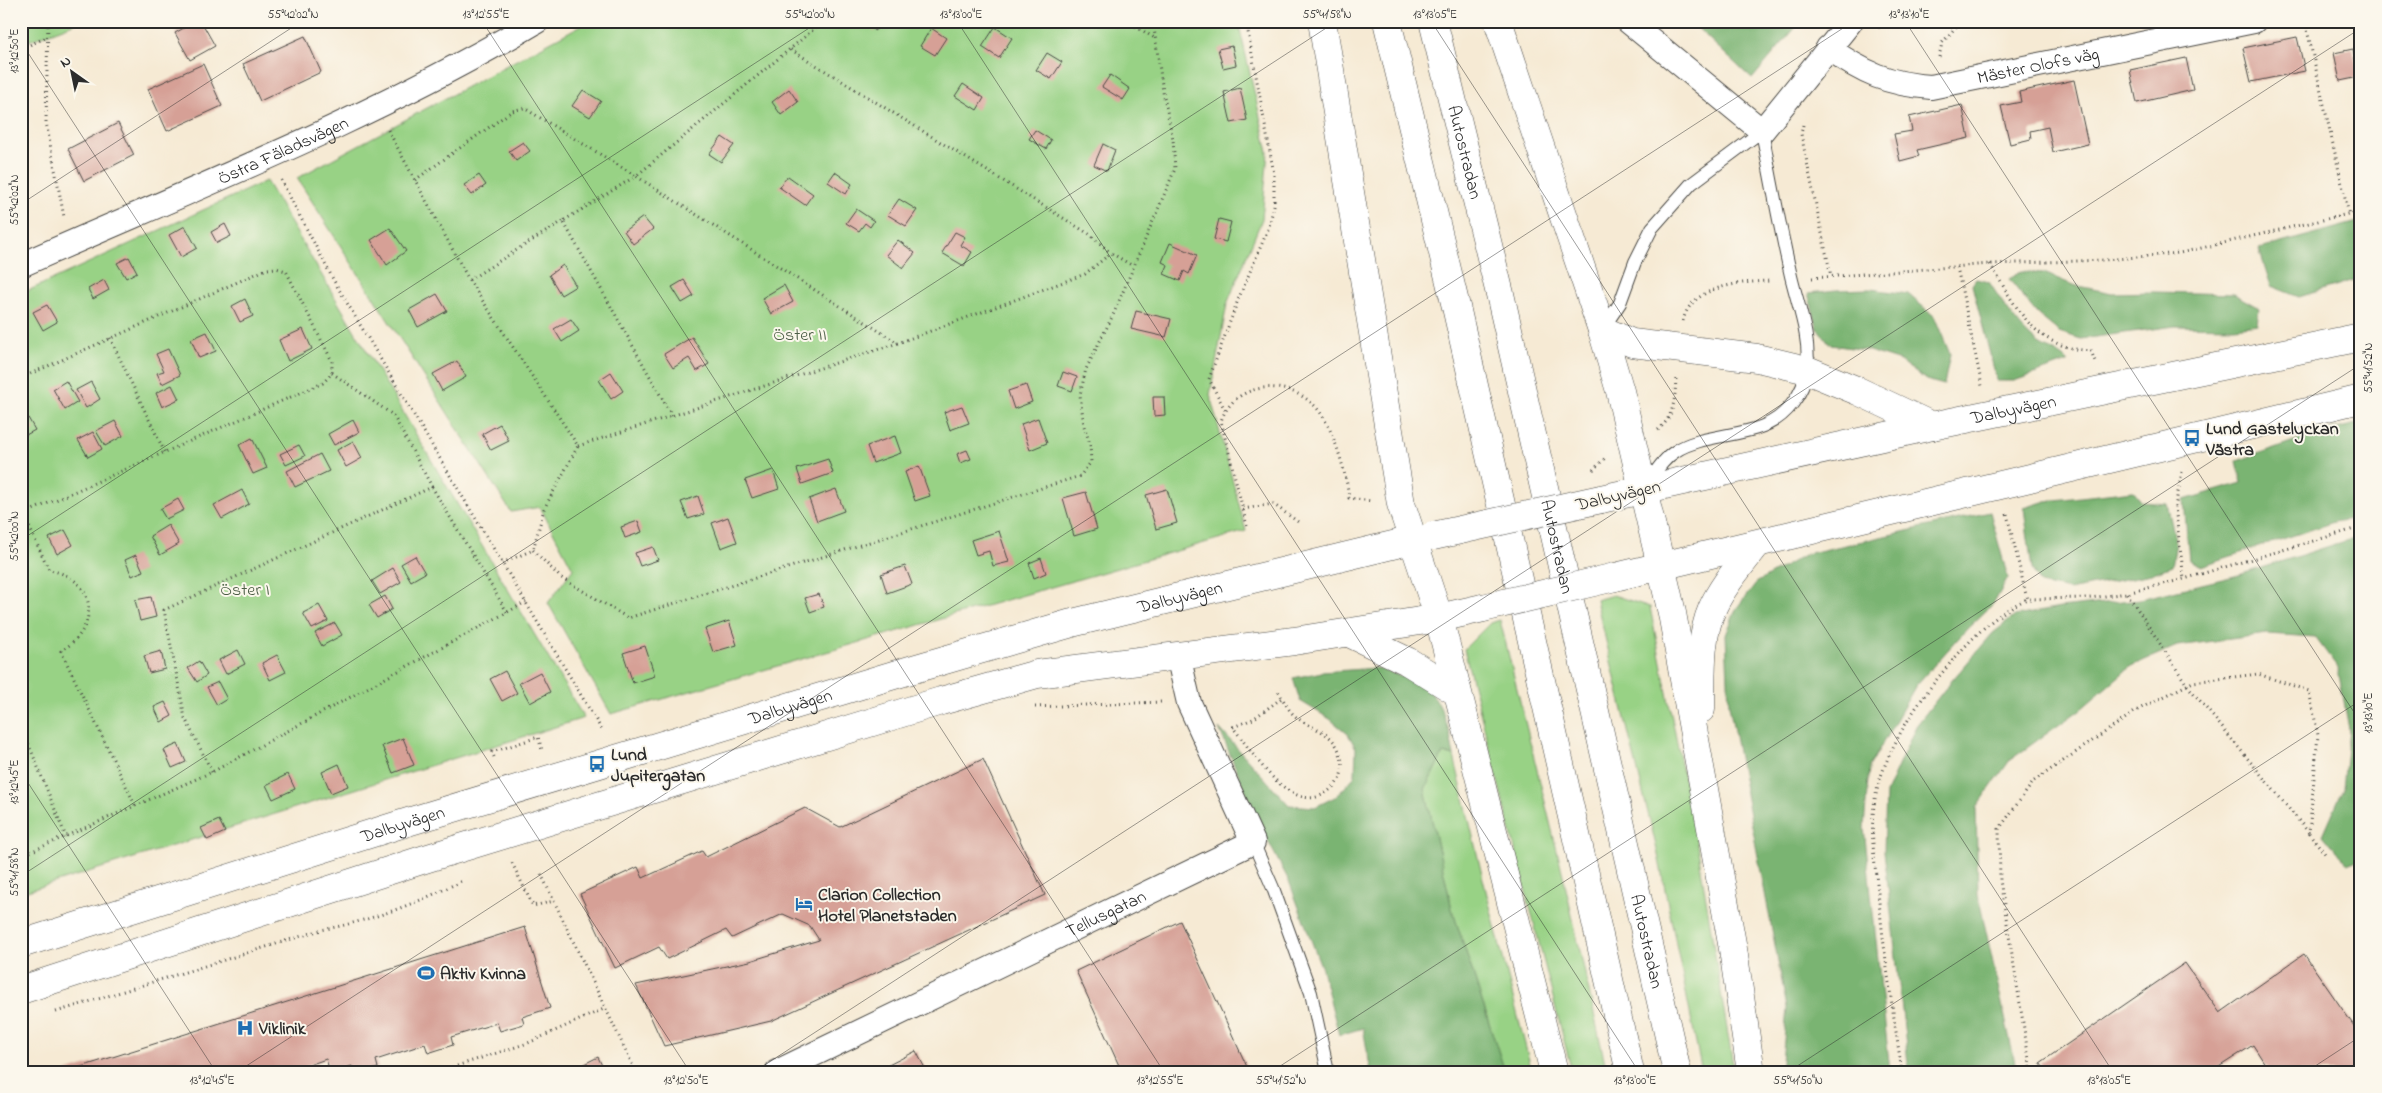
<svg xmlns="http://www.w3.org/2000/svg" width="2382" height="1093" font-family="'Indie Flower',sans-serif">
	<rect width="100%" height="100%" fill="#fbf7ec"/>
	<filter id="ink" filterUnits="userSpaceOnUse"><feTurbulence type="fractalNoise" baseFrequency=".02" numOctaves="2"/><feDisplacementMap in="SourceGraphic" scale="10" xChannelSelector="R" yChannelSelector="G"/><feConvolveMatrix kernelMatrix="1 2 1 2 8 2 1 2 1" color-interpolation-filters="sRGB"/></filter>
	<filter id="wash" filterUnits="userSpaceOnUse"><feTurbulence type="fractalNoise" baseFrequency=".0096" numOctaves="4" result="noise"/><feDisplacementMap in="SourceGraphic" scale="20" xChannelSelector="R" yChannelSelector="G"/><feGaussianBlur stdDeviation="1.12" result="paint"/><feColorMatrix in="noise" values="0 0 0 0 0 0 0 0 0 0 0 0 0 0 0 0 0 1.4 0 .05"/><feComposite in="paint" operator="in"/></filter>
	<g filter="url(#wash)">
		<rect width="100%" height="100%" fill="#f6ead4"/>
		<path fill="#98d285" stroke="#627e58" d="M21,21H81L21,44Z
			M589,21H1238L1268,152L1262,219L1227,304L1210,395L1246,531L611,714L548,603L573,569L540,507L511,512L297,178Z
			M266,181L584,718L21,893V294Z
			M1613,595L1650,607L1697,844L1734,1072H1702L1657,850L1596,600Z
			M1500,620L1563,875L1607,1072H1572L1464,649L1490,623Z
			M1443,753L1454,756L1483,879L1532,1072H1505L1452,909L1425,789Z"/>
		<path fill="#7ab472" stroke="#52704e" d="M1690,21H1801L1752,79Z
			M2361,221V278L2299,297L2271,286L2259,249Z
			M2021,272L2044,273L2073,285L2112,293L2154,292L2234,294L2259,308L2257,324L2234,327L2175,326L2081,339L2059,332L2037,314L2009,279Z
			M1976,279L1989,282C2003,303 2016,325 2035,341C2045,350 2059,351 2068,362L2014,381H1997L1972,285Z
			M1870,289L1908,294L1934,316L1950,354L1944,385L1926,380L1900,361L1866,350L1831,345L1818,329L1808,293L1837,290Z
			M2361,423V517L2334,522L2201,566L2189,560L2184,500L2242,483L2237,461L2314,434Z
			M2133,491L2142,502L2167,504L2176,542L2172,566L2151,574L2069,590L2040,584L2032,569L2024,508L2046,501Z
			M1990,512L2008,578L1994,603L1967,629L1916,685L1869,767L1864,828L1890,1072H1781L1787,1008L1729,705L1726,635L1736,609L1756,583L1806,554Z
			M2361,536L2360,859L2347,864L2323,835L2343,789L2349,729L2338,668L2315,637L2267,634L2177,646L2131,666L2081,709L2010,760L1976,808L1978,895L2017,1072H1909L1884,851L1886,793L1916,726L1948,685L1993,633L2015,616L2060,608L2140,599L2239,575Z
			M1376,668C1390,673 1405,676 1417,682C1442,694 1450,732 1454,756L1443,753L1425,789L1452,909L1505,1072H1371L1363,1028L1339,1035L1322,969L1289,881L1259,824L1219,728L1289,805L1315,807L1337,796L1355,776L1356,748L1348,734L1330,719L1300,701L1293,678L1322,672Z"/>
		<g id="blocks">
			<path fill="#d6a096" d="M196,21H201L215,46L190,60L175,33Z
				M868,21H887L874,31Z
				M2361,23V46H2360L2355,24Z
				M995,27L1012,38L999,58L982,47Z
				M931,28L946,38L935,55L920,46Z
				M305,36L321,72L260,101L243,64Z
				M2297,37L2305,71L2251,82L2243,48Z
				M1232,46L1236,65L1223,68L1218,49Z
				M2353,49L2359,77L2340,81L2334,53Z
				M1047,53L1062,62L1051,79L1036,70Z
				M2186,58L2193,90L2137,103L2130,70Z
				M203,64L222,106L167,131L148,89Z
				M1110,75L1130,89L1123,100L1102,87Z
				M2074,80L2088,144L2053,152L2048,127L2030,131L2031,139L2010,144L2001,106L2021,102L2019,92Z
				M963,84L984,98L977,110L955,96Z
				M1240,88L1247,120L1231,123L1224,92Z
				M789,89L798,102L781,115L772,102Z
				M583,90L601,101L590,117L572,106Z
				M1962,105L1969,138L1917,150L1919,156L1900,161L1894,134L1912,131L1909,117Z
				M118,123L134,155L84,181L68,149Z
				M1035,130L1051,140L1046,149L1029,139Z
				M722,137L734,145L721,162L709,154Z
				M523,142L530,151L516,161L509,151Z
				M1103,144L1115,150L1107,171L1094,165Z
				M835,172L852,184L846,194L828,182Z
				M479,175L486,185L472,195L464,185Z
				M788,176L813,194L805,205L779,187Z
				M899,199L917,210L906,226L888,215Z
				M856,209L874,221L870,227L865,223L859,231L846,223Z
				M643,217L653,229L633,244L624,231Z
				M1219,219L1231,222L1226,242L1214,239Z
				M225,224L231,236L217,243L211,232Z
				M185,226L197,248L181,257L169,235Z
				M390,228L406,251L387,265L371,240Z
				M955,232L965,237L960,245L972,252L964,266L942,253Z
				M898,240L915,253L903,268L886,255Z
				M1170,243L1197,255L1189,274L1184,271L1180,281L1164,274L1168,265L1162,262Z
				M129,257L137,272L126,278L117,263Z
				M563,265L576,286L561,295L549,275Z
				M104,280L109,290L93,299L88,289Z
				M684,280L694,296L682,303L672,287Z
				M784,285L793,302L771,314L762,298Z
				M437,294L447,311L418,327L409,310Z
				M245,299L253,316L240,322L232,306Z
				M47,305L57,322L43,330L33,312Z
				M1136,311L1171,319L1166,337L1131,329Z
				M571,319L579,331L562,342L554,329Z
				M303,329L312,349L288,361L279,340Z
				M207,332L216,351L199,358L191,339Z
				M692,337L709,364L697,371L689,358L673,368L664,354Z
				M168,349L180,375L162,384L157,373L164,371L156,354Z
				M457,361L466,377L442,391L433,374Z
				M611,372L623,391L611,399L599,380Z
				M1063,372L1077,377L1072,391L1058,386Z
				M66,381L78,402L65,410L53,389Z
				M91,382L100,399L86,408L76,390Z
				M172,385L179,399L162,407L156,393Z
				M1026,385L1032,402L1014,409L1008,391Z
				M1153,397H1164L1165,415L1154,416Z
				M962,406L969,423L950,430L944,412Z
				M27,416L35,430L24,436L21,432V420Z
				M1038,418L1047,443L1030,450L1021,424Z
				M353,420L359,432L334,445L328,434Z
				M115,421L123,436L105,446L96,431Z
				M500,424L509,441L491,450L482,434Z
				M93,432L102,449L88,457L78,440Z
				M895,436L901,453L873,463L867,446Z
				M252,438L267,468L253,474L239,445Z
				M353,441L362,458L346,467L337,450Z
				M299,445L305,456L286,465L280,454Z
				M967,450L971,459L960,463L957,454Z
				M320,454L329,471L295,487L287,471Z
				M828,459L833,473L802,484L797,469Z
				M919,466L930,496L915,501L905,472Z
				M773,470L779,489L752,498L745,480Z
				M836,489L844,511L817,521L809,499Z
				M1167,489L1177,523L1156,529L1146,495Z
				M242,490L249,504L222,519L214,505Z
				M1086,492L1097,529L1074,536L1063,498Z
				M698,496L704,514L688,519L681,502Z
				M178,499L184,510L166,519L160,509Z
				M728,517L737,542L721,548L712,523Z
				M638,521L642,532L625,538L621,527Z
				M168,525L179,544L160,555L150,536Z
				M65,530L73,545L57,554L49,538Z
				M999,531L1009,562L993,566L989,551L976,555L971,540Z
				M653,547L658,560L640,566L635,553Z
				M136,555L143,571L132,576L125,560Z
				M415,556L425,573L411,581L401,564Z
				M1041,558L1046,573L1034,578L1029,563Z
				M905,566L912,584L887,593L881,574Z
				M393,568L401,582L380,594L372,581Z
				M819,594L824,607L810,612L805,598Z
				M385,596L392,609L377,618L369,605Z
				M151,597L156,617L140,621L135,600Z
				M319,605L328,621L312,629L303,613Z
				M729,621L737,645L713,652L705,629Z
				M335,623L342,635L322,646L315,633Z
				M645,646L655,676L633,683L623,653Z
				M238,650L245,664L226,674L219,660Z
				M161,651L165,669L149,673L144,656Z
				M277,655L286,672L270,680L262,663Z
				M199,661L207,675L197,682L188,668Z
				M505,671L517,693L502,701L490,679Z
				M540,672L550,692L530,703L519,683Z
				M218,682L227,699L217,705L207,687Z
				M165,702L172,716L161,722L154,707Z
				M403,738L414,765L393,773L382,746Z
				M178,744L186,762L172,768L164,750Z
				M983,759L1045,895L771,1021L664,1046L636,985L750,961L819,940L810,926L783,914L732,938L726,930L667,959L659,947L615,968L580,894L638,867L643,878L702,851L706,857L805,808L840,827Z
				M339,764L348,786L331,793L322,772Z
				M288,774L295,789L273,799L266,785Z
				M219,820L225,832L207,840L201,828Z
				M1180,921L1248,1069L1249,1072H1122L1076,971Z
				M525,927L550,1008L522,1017L524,1024L510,1028L500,1031L497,1023L451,1037L453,1045L428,1053L425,1044L376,1060L378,1068L366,1072H354L352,1066L330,1072L326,1059L306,1066L307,1072H65Z
				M2304,954L2361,1036V1072H2270L2253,1045L2211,1072H2047L2040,1063L2185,963L2220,1013Z
				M916,1051L927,1072H875Z
				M598,1057L605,1072H568Z"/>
		</g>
	</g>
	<g filter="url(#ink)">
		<use href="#blocks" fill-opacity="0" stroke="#494844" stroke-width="1"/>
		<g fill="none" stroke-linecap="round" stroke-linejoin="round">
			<g stroke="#494844" stroke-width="14">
				<path id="lane" d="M1602,330L1620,303L1635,262L1652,228L1691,184L1762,131C1771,180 1780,228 1791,276C1798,306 1811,338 1807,369C1804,394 1786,417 1763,426C1736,437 1698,436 1676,451C1663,459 1655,473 1646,485
					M1253,842L1273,888L1311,993L1328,1072"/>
			</g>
			<g stroke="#494844" stroke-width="26">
				<g id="street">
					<path d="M1628,21L1762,131L1851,21"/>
					<path id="s1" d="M1828,48C1863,73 1888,84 1931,87L2254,21"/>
					<path id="s2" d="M21,265C195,188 374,118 537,21"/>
					<path id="s3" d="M777,1072L1253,842L1189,703L1178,655"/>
				</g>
			</g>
			<g stroke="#494844" stroke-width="29">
				<g id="secondary">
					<path id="s4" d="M21,944L411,821L917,668L1072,623L1413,540"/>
					<path d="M21,990L428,858L941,701L1037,674L1294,641L1439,618"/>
				</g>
			</g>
			<g stroke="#494844" stroke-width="29">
				<g id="primary">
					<path id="s5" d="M1601,499L1932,426L2361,337"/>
					<path d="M1615,577L2361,399"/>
					<path d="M1439,618L1483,608"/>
				</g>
			</g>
			<g stroke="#494844" stroke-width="29">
				<g id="highway">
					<path d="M1322,21L1401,504L1439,618L1554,1072"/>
					<path d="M1387,21L1457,311L1630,1072"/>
					<path id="s6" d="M1433,21L1500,294L1677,1072"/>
					<path d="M1498,21L1602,330L1620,391L1672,613L1733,949L1751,1072"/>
					<path d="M1602,330L1632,343L1757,358L1807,370L1858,391L1932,426"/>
					<path d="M1349,633L1407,661L1457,692"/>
					<path d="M1701,709C1702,677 1699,639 1712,609C1722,586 1740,566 1756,545"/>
				</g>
			</g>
			<path stroke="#494844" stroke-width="3" stroke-dasharray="1 4" stroke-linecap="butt" d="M48,21L46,122L64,217
				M824,21L790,49L1089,234L1111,253
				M1127,21L1156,39
				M2305,21L2349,215
				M1878,28L1883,21
				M21,49L47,37
				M1939,57L1942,43L1961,21
				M1803,125L1801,134L1831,276
				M388,130L469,280L578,446L544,509L533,550
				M281,180L334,281L603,732
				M415,180L512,111L524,108L636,176L790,49
				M1990,264C2018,309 2032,347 2091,351L2095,361
				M1957,267L1982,386
				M1812,278L1990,264L2105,260L2180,253L2361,211
				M469,280L563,221
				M1683,321C1691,285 1742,282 1771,281
				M110,338L165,453
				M332,373L393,415L432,487
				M21,378L267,269L276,268L286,271L332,361V373L323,383L21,515
				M1225,410L1209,379L1238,300L1269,227L1274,205V174L1246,21
				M672,416L563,221L636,176L898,343
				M1658,430C1675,416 1675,397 1676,377
				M578,446L898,343L1085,274L1111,253L1133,266
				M1593,470L1606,457
				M2182,472L2175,507L2184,579
				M21,509L49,570C98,579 101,627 61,651L136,807
				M1243,509L1273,504L1301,524
				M2007,514L2027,599L2090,598L2127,593L2184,579L2361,527
				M1247,526L1221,421C1236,377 1298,378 1322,415C1335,435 1347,476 1349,498L1372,501
				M533,550L560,577L628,618L1080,476L1091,462L1090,444L1084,426L1080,395L1086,369L1114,313L1175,169L1173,139L1163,92L1153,21
				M502,563L533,550
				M2127,593L2187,685L2309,833
				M1035,707L1161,702
				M21,725L66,837
				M1232,726C1253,753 1296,826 1334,786C1344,776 1344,763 1339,751C1331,730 1310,729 1295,716C1288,710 1283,699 1278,691
				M1233,727L1253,719L1282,698
				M494,757L492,752L538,737L542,750
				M212,772L185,718L164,610L432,487L507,612
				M21,856L212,772L526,602
				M512,863L533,906L554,901
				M541,874L636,1072
				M56,1012L321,930C370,921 419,903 463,880
				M422,1072L438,1070
				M438,1072L528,1043L606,1008
				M1902,1072C1893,1012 1884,952 1878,892C1875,864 1870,834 1874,806C1880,759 1913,708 1942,673C1967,643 1992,615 2027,599
				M2031,1072L2000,880L1999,829L2034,781L2139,709L2193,682L2258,674L2309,691L2318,735L2309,833L2326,855"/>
			<use href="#lane" stroke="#fff" stroke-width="12"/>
			<use href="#street" stroke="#fff" stroke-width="24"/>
			<use href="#secondary" stroke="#fff" stroke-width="28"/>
			<use href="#primary" stroke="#fff" stroke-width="28"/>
			<use href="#highway" stroke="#fff" stroke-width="28"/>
			<g stroke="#494844" stroke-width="29" stroke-linecap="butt">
				<path id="primary-bridge" d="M1433,536L1601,499
					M1483,608L1615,577"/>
			</g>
			<use href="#primary-bridge" stroke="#fff" stroke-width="28"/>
		</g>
	</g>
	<path fill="none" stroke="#2b2b2b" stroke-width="1" stroke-opacity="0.45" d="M482,21L1164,1072M957,21L1639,1072M1431,21L2113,1072M1905,21L2361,723M21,42L690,1072M21,204L302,21M21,540L820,21M21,772L216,1072M21,876L1337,21M237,1072L1854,21M754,1072L2361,28M1271,1072L2361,364M1788,1072L2361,700M2306,1072L2361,1036"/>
	<defs>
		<g id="bus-bare" transform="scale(1.35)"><path d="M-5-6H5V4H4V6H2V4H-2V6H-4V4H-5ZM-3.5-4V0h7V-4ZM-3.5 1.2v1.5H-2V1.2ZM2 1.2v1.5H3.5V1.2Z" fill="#1f6fb2" stroke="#fbf7ec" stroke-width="2.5" paint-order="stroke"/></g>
		<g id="hotel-bare" transform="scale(1.35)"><path d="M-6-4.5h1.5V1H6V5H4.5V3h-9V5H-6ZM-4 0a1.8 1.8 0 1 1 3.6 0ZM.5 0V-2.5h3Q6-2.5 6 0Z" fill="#1f6fb2" stroke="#fbf7ec" stroke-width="2.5" paint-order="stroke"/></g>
		<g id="stadium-bare" transform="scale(1.35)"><path d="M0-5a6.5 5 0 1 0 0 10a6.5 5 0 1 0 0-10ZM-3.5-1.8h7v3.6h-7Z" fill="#1f6fb2" stroke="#fbf7ec" stroke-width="2.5" paint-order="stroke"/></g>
		<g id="hospital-bare" transform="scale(1.35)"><path d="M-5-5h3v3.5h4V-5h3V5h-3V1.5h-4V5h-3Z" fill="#1f6fb2" stroke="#fbf7ec" stroke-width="2.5" paint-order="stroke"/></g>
	</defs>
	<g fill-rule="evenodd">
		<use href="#bus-bare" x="2192" y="438"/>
		<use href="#bus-bare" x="597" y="764"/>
		<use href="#hotel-bare" x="804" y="904"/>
		<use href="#stadium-bare" x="426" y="973"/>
		<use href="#hospital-bare" x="245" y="1028"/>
	</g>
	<g text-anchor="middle" stroke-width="4" stroke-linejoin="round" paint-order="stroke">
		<g font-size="18" fill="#2b2b2b" stroke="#fbf7ec">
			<text dy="6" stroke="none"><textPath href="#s1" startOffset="221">Mäster Olofs väg</textPath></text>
			<text dy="6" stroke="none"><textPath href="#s2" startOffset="286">Östra Fäladsvägen</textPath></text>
			<text dy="6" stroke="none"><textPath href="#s6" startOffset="135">Autostradan</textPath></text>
			<text dy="6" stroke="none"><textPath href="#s5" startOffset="422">Dalbyvägen</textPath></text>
			<text transform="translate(1618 495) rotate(-13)" y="6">Dalbyvägen</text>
			<text dy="6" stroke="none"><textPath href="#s6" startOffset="540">Autostradan</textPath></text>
			<text dy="6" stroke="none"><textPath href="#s4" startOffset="1210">Dalbyvägen</textPath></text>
			<text dy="6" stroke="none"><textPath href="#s4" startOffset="805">Dalbyvägen</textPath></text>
			<text dy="6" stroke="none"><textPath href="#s4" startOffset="400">Dalbyvägen</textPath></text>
			<text dy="6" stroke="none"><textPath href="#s3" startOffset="365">Tellusgatan</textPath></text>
			<text dy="6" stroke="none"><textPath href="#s6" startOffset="945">Autostradan</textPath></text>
		</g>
		<g font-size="18" fill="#4c5d46" stroke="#fbf7ec">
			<text x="800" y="340">Öster II</text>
			<text x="245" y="595">Öster I</text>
		</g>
		<g font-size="18" font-weight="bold" fill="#2b2b2b" stroke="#fbf7ec" text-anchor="start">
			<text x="2206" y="434">Lund Gastelyckan<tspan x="2206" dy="21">Västra</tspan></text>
			<text x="611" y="760">Lund<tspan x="611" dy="21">Jupitergatan</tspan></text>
			<text x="818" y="900">Clarion Collection<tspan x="818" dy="21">Hotel Planetstaden</tspan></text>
			<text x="440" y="979">Aktiv Kvinna</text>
			<text x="259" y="1034">Viklinik</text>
		</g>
	</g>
	<rect width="2382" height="1093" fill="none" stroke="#fbf7ec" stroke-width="55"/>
	<g transform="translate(72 72) rotate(327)" stroke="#fbf7ec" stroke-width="4" paint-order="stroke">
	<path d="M0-4L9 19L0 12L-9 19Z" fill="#2b2b2b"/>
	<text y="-8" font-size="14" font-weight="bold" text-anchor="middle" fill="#2b2b2b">N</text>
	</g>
	<rect x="28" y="28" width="2326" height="1038" fill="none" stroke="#2b2b2b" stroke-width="2"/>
	<g font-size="12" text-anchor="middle" fill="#2b2b2b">
		<text x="293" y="18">55°42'02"N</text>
		<text x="486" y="18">13°12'55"E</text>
		<text x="810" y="18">55°42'00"N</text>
		<text x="961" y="18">13°13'00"E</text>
		<text x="1327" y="18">55°41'58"N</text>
		<text x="1435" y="18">13°13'05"E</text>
		<text x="1909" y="18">13°13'10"E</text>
		<text transform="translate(14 51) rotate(-90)" y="4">13°12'50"E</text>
		<text transform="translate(14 200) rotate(-90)" y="4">55°42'02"N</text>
		<text transform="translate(2368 368) rotate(-90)" y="4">55°41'52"N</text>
		<text transform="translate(14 536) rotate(-90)" y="4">55°42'00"N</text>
		<text transform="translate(2368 713) rotate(-90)" y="4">13°13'10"E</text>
		<text transform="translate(14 782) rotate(-90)" y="4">13°12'45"E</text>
		<text transform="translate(14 872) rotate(-90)" y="4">55°41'58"N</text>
		<text x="212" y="1084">13°12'45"E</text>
		<text x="686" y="1084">13°12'50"E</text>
		<text x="1160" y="1084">13°12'55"E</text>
		<text x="1281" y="1084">55°41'52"N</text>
		<text x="1635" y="1084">13°13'00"E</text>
		<text x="1798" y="1084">55°41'50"N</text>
		<text x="2109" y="1084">13°13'05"E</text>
	</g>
</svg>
